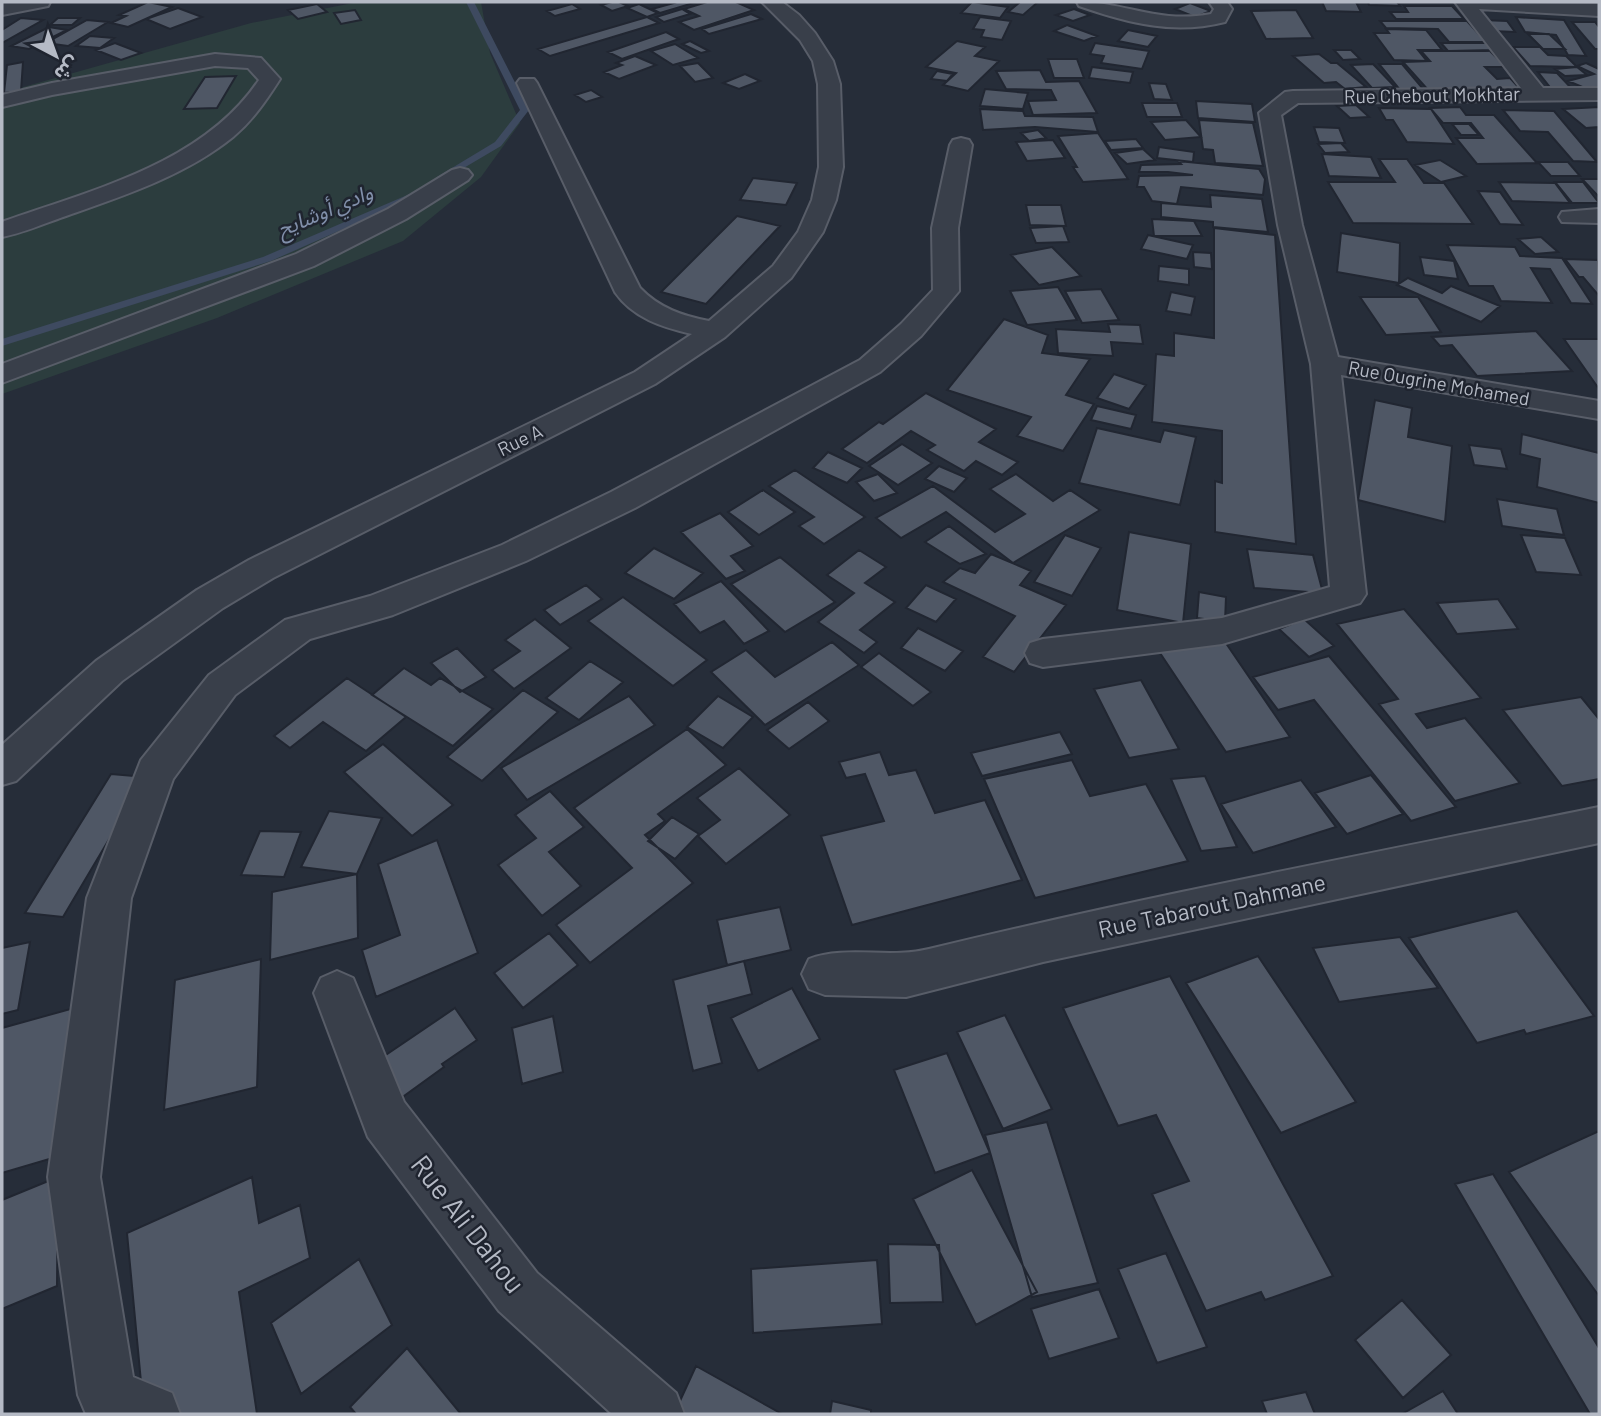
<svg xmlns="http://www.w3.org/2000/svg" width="1601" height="1416" font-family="Barlow,'Noto Sans Arabic',sans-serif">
	<rect width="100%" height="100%" fill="#262d39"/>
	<path fill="#2c3d3e" d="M358,2H481L490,53L520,123L481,177L403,241L217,318L2,394V93L251,23Z"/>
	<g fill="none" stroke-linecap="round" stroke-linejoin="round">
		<path fill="#3e4a60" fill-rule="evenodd" d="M466,2H474L529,110L501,146L440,182L435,179L437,177L495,142L520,110Z
			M412,193L420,195L271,261L2,346V339L263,257Z"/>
	</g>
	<path fill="#4f5765" stroke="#212631" stroke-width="2" d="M148,2L172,7L128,27L111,23L126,16L119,15Z
		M612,2H619L628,6L612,11L601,5Z
		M672,2H697L660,13L652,9L674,3Z
		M707,2H736L754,10L694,30L679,22L699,16L684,9Z
		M972,2L1008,7L1000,18L961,13Z
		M1020,2H1038L1023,15L1008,12Z
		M1322,2H1356L1361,12L1326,11Z
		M1368,2H1397L1400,6L1369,5Z
		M1190,3L1211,11L1195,17L1175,9Z
		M317,4L327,12L298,19L288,10Z
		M572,4L580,9L555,16L547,11Z
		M639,4L658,13L647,17L627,8Z
		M1404,6H1452L1464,19H1396L1390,12H1408Z
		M178,8L202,17L170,29L146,19Z
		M682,9L690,14L664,22L656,17Z
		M1074,9L1090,15L1073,21L1056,15Z
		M355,10L361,20L341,24L334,13Z
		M1296,10L1313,38L1266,39L1251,11Z
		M751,14L762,19L709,34L702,29Z
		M647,17L659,23L550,56L538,49Z
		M980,17L1011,21L1002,40L981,37L984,30L973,29Z
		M1516,17L1564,20L1586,56L1568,55L1556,35L1525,32Z
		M21,18L43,20L2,43V30Z
		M58,18H80L72,25H50Z
		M87,20L108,22L68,46L46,43Z
		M1483,20L1507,21L1515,32L1492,31Z
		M1380,21H1467L1486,42H1449L1438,29L1386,28Z
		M1572,22H1595L1599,27V49H1595Z
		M1067,25L1097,36L1084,41L1054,31Z
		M49,27L67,30L29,49L11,46Z
		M1386,29L1426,30L1442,50H1418L1427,61L1394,60L1374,33H1389Z
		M1128,30L1157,36L1148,47L1118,41Z
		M666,32L679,39L622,59L608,52Z
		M1528,34H1549L1565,49H1543Z
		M90,36L114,38L100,48L76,46Z
		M690,41L709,51L701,53L682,44Z
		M957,41L985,47L975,56L999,61L968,91L943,85L956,73L926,67Z
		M115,43L141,53L121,60L96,50Z
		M1095,43L1149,51L1142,69L1101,63L1104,56L1090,54Z
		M1441,43H1486L1494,50L1448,51Z
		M675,44L698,58L673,65L651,51Z
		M1513,47H1540L1548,55L1566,56L1577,67L1530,66Z
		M1334,50H1351L1360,59L1343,60Z
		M1421,51H1490L1506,67H1485L1497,79L1510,78L1522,91H1429L1403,62L1430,61Z
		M1319,54L1331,63H1337L1366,87L1345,89L1336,82L1324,83L1293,56Z
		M635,56L656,65L619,79L604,72L622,65L616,63Z
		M1048,59H1077L1084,78H1054Z
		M23,62L21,91L4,93L7,65Z
		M698,63L713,78L695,82L680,66Z
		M1586,63L1599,69V94L1568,81L1594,74L1577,66Z
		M1373,64L1395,87L1372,88L1351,65Z
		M1379,64H1402L1424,90H1400Z
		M1092,67L1133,72L1130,83L1089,78Z
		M1577,67L1587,75L1565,76L1555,69Z
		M1040,70L1046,82L1079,81L1097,113L1033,115L1028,101L1056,100L1051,90L1006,89L996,71Z
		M937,71L953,74L947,81L931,79Z
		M1538,72L1557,73L1574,91H1553Z
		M745,74L760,81L739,89L723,83Z
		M236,76L217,108L184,109L205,77Z
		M1149,83L1166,84L1172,100L1154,99Z
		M985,89L1028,93L1023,109L980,106Z
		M591,90L602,97L586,102L575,95Z
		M1196,101L1252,104L1255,122L1198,118Z
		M1142,103H1177L1182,117H1147Z
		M1356,105L1369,117L1350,118L1337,106Z
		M1460,107L1466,115H1494L1537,163L1477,164L1456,138H1483L1471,123H1443L1430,108Z
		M1599,107V127L1586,128L1563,109Z
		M1379,108L1431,109L1454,144L1407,142L1393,120H1386Z
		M980,109L1023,111L1025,116L1093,117L1098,132L1035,127L983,130Z
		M1503,110L1554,111L1597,162L1573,161L1548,132L1520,131Z
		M1186,120L1201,137L1165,140L1151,122Z
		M1199,120L1253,123L1263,166L1215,163L1213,150L1203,149Z
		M1452,124H1469L1479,135H1461Z
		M1314,127L1339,128L1345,143L1319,142Z
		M1038,130L1046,138L1029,141L1021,133Z
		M1098,133L1128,179L1083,182L1073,167H1077L1058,136Z
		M1136,139L1143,148L1111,150L1105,141Z
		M1053,140L1065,158L1027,161L1016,142Z
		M1341,143L1349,152L1325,153L1318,144Z
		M1159,147L1194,152L1193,162L1157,158Z
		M1143,149L1155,160L1127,164L1115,153Z
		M1322,154L1371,157L1381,178L1329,176Z
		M1379,159H1407L1424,183H1444L1473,224L1353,223L1328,182H1395Z
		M1440,160L1466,176L1441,182L1415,165Z
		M1178,161L1259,169L1265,179L1263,195L1181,187L1177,204L1152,201L1144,187H1137L1139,176L1193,175L1168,172H1139L1141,165L1181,164Z
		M1538,162H1568L1580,176H1551Z
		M753,178L797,183L786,205L740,200Z
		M1582,179H1599V197Z
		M1499,182L1555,183L1570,203L1512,201Z
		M1555,182H1583L1599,203H1572Z
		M1478,191L1500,192L1523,225L1500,224Z
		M1210,195L1262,199L1268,232L1213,227V222L1161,217V203L1211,207Z
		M1026,205H1061L1066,226L1030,225Z
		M737,216L780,226L706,304L661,292Z
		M1152,219L1194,221L1202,236H1154Z
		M1063,226L1069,242L1036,243L1030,228Z
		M1214,228L1275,235L1296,544L1215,532V481L1222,483V431L1152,422L1156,354L1174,356V333L1214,338Z
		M1341,233L1400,243L1399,283L1337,272Z
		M1148,235L1193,245L1187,259L1141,249Z
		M1541,237L1558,252L1535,254L1518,239Z
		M1447,245L1515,247L1520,256L1562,258L1592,304L1571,303L1550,269L1531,268L1552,303L1501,301L1493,286H1469Z
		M1052,247L1081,276L1039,285L1011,255Z
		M1193,252L1211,253L1212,269L1194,267Z
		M1420,257L1454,261L1458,279L1424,275Z
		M1565,259L1598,260L1599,296L1583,277H1579Z
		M1159,266L1189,269V285L1158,281Z
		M1408,278L1442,293L1451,286L1500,306L1481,322L1397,285Z
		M1058,287L1077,320L1027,325L1010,291Z
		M1101,289L1119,320L1082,323L1065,291Z
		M1171,292L1195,297L1191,315L1166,311Z
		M1360,297H1418L1441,332L1386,335Z
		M1004,319L1048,335L1042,353L1090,359L1066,395L1094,404L1063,451L1017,436L1031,417L947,390Z
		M1108,324L1140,325L1143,344L1111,342L1113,356L1058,353L1056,329L1110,332Z
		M1536,331L1572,371L1477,376L1452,345L1440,346L1432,337Z
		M1564,339H1599V389Z
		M1114,374L1146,385L1129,409L1097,398Z
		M926,393L996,429L979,442L1018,462L1002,475L976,461L964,471L927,450L935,445L911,431L867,463L842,449L879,422L883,424Z
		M1375,400L1412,408L1408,437L1452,446L1445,522L1358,500Z
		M1097,406L1136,415L1131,429L1091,420Z
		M1097,428L1160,442L1164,430L1196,437L1180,505L1079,483Z
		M1522,434L1599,453V503L1537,487L1540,459L1520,454Z
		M902,444L932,463L898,485L869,466Z
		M1469,445L1501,449L1507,469L1474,465Z
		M828,452L862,468L847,483L813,468Z
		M939,466L967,478L954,492L925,479Z
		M795,470L865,517L824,544L799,526L814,517L769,486Z
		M878,474L897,493L874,501L856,482Z
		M1016,474L1053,501L1070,490L1100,510L1013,563L946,512L901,538L876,518L933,486L995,532L1025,514L990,489Z
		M763,490L795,512L759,535L728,512Z
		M1497,499L1557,509L1564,535L1502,526Z
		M720,513L753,546L731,556L745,571L726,579L681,532Z
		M949,526L986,554L960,564L925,542Z
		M1129,532L1191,544L1183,623L1117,610Z
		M1065,535L1101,548L1072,596L1034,582Z
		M1521,535L1565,538L1581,575L1536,572Z
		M654,548L703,573L674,599L625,573Z
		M1247,549L1313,555L1323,593L1254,588Z
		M859,550L886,567L865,583L895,602L860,630L877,642L864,653L818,622L854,593L827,575Z
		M991,554L1031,571L1020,585L1066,605L1014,672L983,657L1015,616L943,582L960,568L975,573Z
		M780,557L835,602L785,632L731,584Z
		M721,581L769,631L744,644L724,621L700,633L674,604Z
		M586,585L602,599L560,625L544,610Z
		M926,585L956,599L936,622L906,608Z
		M1199,592L1226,597L1225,622L1197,618Z
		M623,597L707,660L673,686L588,621Z
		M1498,599L1518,629L1457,634L1437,603Z
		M1404,609L1481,698L1416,714L1427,728L1465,718L1520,783L1455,801L1379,704L1398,699L1337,624Z
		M535,619L571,648L514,689L492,670L520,651L505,640Z
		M1304,619L1334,646L1309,657L1279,629Z
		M918,628L963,651L945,671L901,648Z
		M1219,633L1290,737L1226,752L1156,647Z
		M832,642L859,665L765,725L711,672L746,650L775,677Z
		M457,648L486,677L460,692L431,663Z
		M879,653L931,692L913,706L861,667Z
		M1329,656L1456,807L1411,821L1314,700L1278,710L1253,677Z
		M590,661L623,682L579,720L546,698Z
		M404,668L431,685L440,678L493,709L453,746L372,695Z
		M347,678L406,717L366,751L323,722L290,748L274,736Z
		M1141,680L1179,749L1129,758L1094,689Z
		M523,690L558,712L482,781L447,757Z
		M629,696L655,725L527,800L501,768Z
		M718,696L753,717L723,748L687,727Z
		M1581,697L1599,719V779L1562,786L1503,710Z
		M808,702L829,721L789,749L767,730Z
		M687,729L726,765L658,814L665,821L645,835L693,883L590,963L556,925L632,868L574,808Z
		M1060,732L1072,754L982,776L971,753Z
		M383,744L453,805L412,836L344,772Z
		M880,752L889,775L916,770L935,813L985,800L1022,880L852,925L821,836L884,821L865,774L846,778L839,762Z
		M1072,760L1090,796L1146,784L1188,861L1035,898L984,779Z
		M739,768L790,815L726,864L698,836L720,820L697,798Z
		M111,774L146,777L63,917L25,913Z
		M1371,775L1403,814L1347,834L1315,793Z
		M1205,776L1237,847L1201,851L1171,779Z
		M1301,780L1336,827L1253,853L1221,804Z
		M550,791L584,827L549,852L581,886L542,916L498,865L536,838L515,815Z
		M329,811L382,818L357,874L301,867Z
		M672,817L699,834L675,859L648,841Z
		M260,831L301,832L284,877L241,875Z
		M437,840L478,953L376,997L362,950L400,935L378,864Z
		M357,874L358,938L270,960L272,892Z
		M780,907L791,950L727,965L717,920Z
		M1517,911L1594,1016L1526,1034L1524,1030L1477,1043L1409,938Z
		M549,933L578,965L523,1008L494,973Z
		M1400,937L1438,988L1339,1002L1313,948Z
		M30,942L18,1010L2,1014V948Z
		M1258,956L1356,1102L1281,1133L1186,983Z
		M261,959L257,1087L164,1110L175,980Z
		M744,961L752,994L708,1006L722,1063L693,1071L673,980Z
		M1170,976L1333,1276L1265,1300L1261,1292L1206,1311L1152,1194L1189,1181L1156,1115L1118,1126L1063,1008Z
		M792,988L820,1039L758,1071L731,1018Z
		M74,1008L63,1155L2,1173V1028Z
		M455,1008L477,1040L442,1064L444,1067L397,1101L374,1063Z
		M1005,1015L1052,1109L1003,1129L957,1032Z
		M553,1016L563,1072L522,1084L512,1028Z
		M947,1053L990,1153L935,1173L894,1070Z
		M1047,1122L1098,1283L1032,1297L985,1135Z
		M1599,1131V1296L1509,1172Z
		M972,1170L1037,1292L976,1325L913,1199Z
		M1493,1174L1599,1348V1414H1590L1455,1184Z
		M58,1177L57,1286L2,1309V1200Z
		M252,1177L259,1223L300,1205L310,1258L239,1292L257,1414H144L127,1233Z
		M888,1244L939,1245L943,1302L890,1303Z
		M1166,1253L1207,1347L1157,1363L1118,1269Z
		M359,1259L392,1325L301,1394L271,1323Z
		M877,1260L882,1324L753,1333L751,1269Z
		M1099,1289L1119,1338L1049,1359L1031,1309Z
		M1402,1300L1451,1355L1403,1398L1355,1340Z
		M407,1348L461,1414H356L350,1407Z
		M696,1366L782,1414H674Z
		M1443,1391L1458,1414H1402Z
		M1306,1392L1315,1414H1267L1262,1401Z
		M832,1401L871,1410V1414H830Z"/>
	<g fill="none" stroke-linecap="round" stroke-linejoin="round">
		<g stroke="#585d68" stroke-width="4">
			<path id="minor" d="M11,2H50L48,6L2,15V3Z
				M762,2H782L799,15L815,33L833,61L840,84L843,167L836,200L823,232L791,278L725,337L655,384L273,578L223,608L122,681L16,781L2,785V745L96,661L197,590L249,560L635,372L692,334C662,327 633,318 615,292L517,83L520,79H534L537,83L640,288C659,308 683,316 709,321L773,266L798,232L812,200L819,167L818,84L813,61L800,40Z
				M1077,2C1127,2 1157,24 1211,14L1214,9L1209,2H1227L1232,9L1225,22C1173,35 1128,23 1079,6Z
				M1455,2L1599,4V16L1479,9L1543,88H1599V100L1298,103L1281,115L1302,225L1338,357L1599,401V419L1341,375L1366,594L1360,603L1222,644L1043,667L1030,663L1025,653L1030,643L1043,639L1222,618L1330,587L1311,364L1278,225L1259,113L1285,92L1293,91L1521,88Z
				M215,54L261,58L280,79C266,101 253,120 233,137C185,176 120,197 63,217C43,224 23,233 2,237V222C92,190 203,164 259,80L248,68L215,66L52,95L2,107V95L52,83Z
				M961,138L969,140L972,145L958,228L959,291L921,336L880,372L635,508L526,561L393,615L310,639L235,695L173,779L131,898L100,1177L133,1377L172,1393L180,1414H86L78,1395L48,1177L87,898L141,760L209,675L285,620L370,596L502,545L611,492L860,360L901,324L933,290L932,228L950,145L953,140Z
				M460,168L468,170L472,175L468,180L406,219L314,266L2,383V364L296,254L388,209L452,170Z
				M1599,209V223L1562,222L1559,217L1562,212Z
				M1599,807V843L1043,962L906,997L825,995L809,989L802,974L809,959C846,945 889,959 929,949C1151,895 1375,853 1599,807Z
				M337,971L353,978L404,1102L537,1273L676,1393L684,1414H612L499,1311L368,1137L314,993L321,978Z"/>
		</g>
		<use href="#minor" fill="#393f4a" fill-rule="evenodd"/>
	</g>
	<g text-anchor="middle" stroke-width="5" stroke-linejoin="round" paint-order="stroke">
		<g font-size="19" fill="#b5bac5" stroke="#1f242f">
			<text transform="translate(1432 95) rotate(-1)" y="7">Rue Chebout Mokhtar</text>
			<text transform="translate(1439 383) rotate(10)" y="7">Rue Ougrine Mohamed</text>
			<text transform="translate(520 440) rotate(-26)" y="7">Rue A</text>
		</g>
		<g font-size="21" font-style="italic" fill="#818faa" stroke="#1f242f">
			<text transform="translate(325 211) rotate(-23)" y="7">وادي أوشايح</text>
		</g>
		<g font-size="23" fill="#b5bac5" stroke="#1f242f">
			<text transform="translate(1212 906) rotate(-12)" y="8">Rue Tabarout Dahmane</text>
		</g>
		<g font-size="28" fill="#b5bac5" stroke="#1f242f">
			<text transform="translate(468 1224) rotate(52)" y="10">Rue Ali Dahou</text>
		</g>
	</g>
	<rect width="1601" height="1416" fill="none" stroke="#b5bac5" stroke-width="7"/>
	<g transform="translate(56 56) rotate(139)" stroke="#1f242f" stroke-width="5" paint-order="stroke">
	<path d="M0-5L12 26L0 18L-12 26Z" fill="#b5bac5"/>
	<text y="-10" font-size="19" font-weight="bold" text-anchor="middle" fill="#b5bac5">ش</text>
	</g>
</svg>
